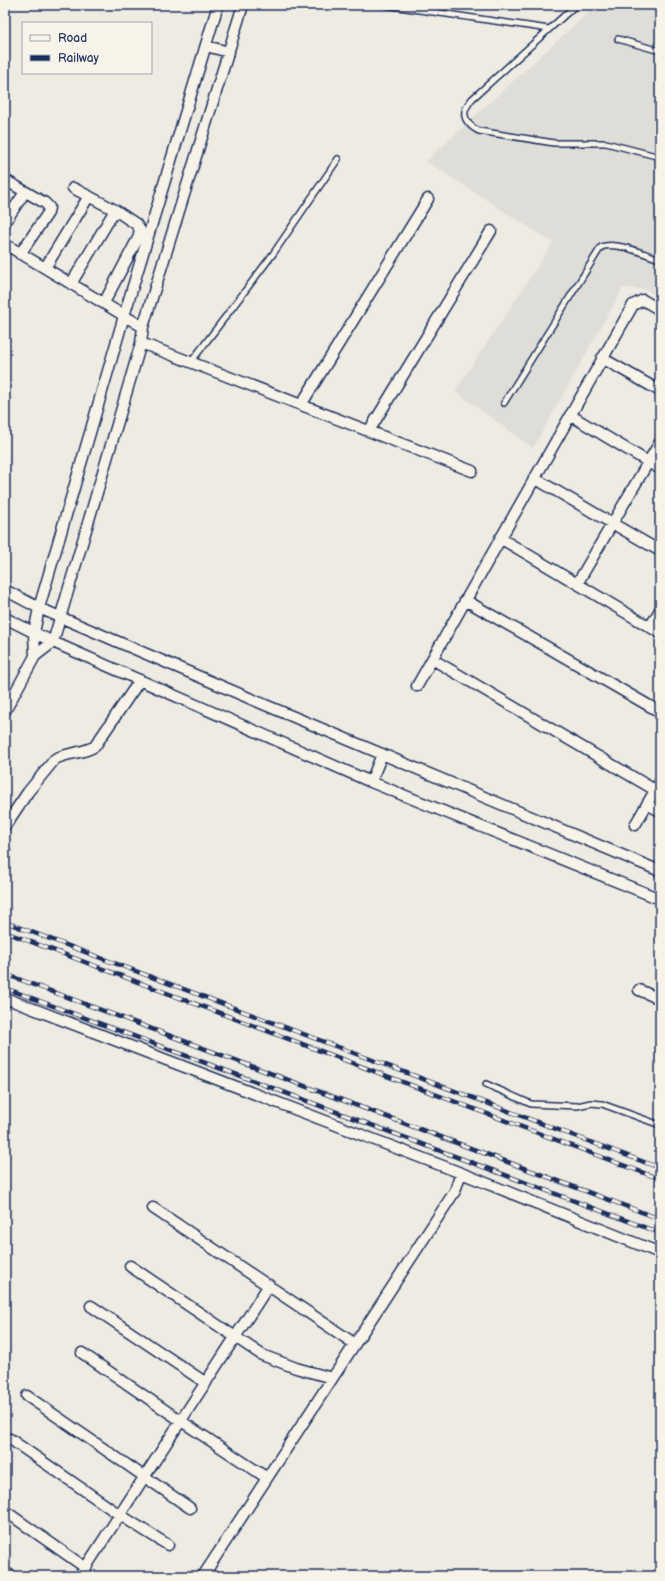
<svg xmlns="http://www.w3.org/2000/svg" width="665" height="1581" font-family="'Balsamiq Sans',sans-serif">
	<rect width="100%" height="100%" fill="#eeebe2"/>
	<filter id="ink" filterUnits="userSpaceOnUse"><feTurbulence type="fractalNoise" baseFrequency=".025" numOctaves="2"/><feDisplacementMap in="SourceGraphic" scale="8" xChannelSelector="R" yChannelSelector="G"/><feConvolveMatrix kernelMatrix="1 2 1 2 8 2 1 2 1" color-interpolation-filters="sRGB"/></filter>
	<g filter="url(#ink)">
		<path fill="#deddd8" d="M596,5H660V297L645,289L623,288L533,448L455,391L553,243L426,161Z"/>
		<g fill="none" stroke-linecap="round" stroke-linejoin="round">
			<g stroke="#1b2f5e" stroke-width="8">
				<path id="lane" d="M385,5L549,29
					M576,5L472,99C470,102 466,107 465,111C463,120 472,128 479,131L554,143H606L660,157
					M618,39L660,51
					M191,362L273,254L338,159
					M504,403L601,247C616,241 644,254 660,259
					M486,1084L531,1104L577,1106L591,1103L602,1104L660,1125"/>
			</g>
			<g stroke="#1b2f5e" stroke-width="13">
				<path id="street" d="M206,46L229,52
					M5,180L45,203L49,207L48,213L20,254
					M73,188L115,210L136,224L140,230L138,238L104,303
					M5,222L25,192
					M5,244L143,327
					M45,268L89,196
					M71,284L115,210
					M141,343L472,471
					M602,358L660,391
					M301,405L428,199
					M570,415L660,469
					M369,431L491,231
					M534,478L660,551
					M500,538L660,633
					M577,584L660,442
					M5,590L39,608L263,704L660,871
					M465,600L660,712
					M5,618L53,642L371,782L660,899
					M650,627L660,610
					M35,656L34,633L39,608L124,316L218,5
					M432,659L655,790
					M417,686L633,305L643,300L660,310
					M5,711L35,656L53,642L141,343L143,327L243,5
					M371,782L382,754
					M647,804L660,811
					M635,825L660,782
					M5,826L28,792L55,759C68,752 83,754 95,746L140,680
					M639,990L660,999
					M5,998L461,1173L660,1253
					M153,1208L355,1344
					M130,1266L262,1355L296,1368L332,1378
					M91,1306L206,1383
					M82,1353L181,1421L267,1478
					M27,1396L190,1508
					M10,1439L120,1515L168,1545
					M5,1511L86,1568
					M5,1572L11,1576
					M80,1576L269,1285
					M203,1576L455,1191L461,1173"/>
			</g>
			<path stroke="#1b2f5e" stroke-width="2.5" stroke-dasharray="1 3" stroke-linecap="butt" d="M5,870L11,853L7,837"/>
			<use href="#lane" stroke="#f7f3e8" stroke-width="5"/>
			<use href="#street" stroke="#f7f3e8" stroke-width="10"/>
			<g stroke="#1b2f5e" stroke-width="4.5">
				<path id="rail" d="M5,922L660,1168
					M5,932L660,1179
					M5,974L660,1219
					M5,988L660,1233"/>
			</g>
			<use href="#rail" stroke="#f7f3e8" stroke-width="3" stroke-dasharray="9" stroke-linecap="butt"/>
		</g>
	</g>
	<rect width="665" height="1581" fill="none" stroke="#f7f3e8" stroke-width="20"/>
	<rect x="10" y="10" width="645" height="1561" fill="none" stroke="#1b2f5e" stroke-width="1.5" filter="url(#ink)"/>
	<rect x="22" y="22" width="130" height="52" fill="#f7f3e8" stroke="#9fa5b1"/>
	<rect x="30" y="35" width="20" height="6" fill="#f7f3e8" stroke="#9fa5b1"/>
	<text x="58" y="42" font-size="12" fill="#1b2f5e">Road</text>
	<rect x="30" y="55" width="20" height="6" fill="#1b2f5e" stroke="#9fa5b1"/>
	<text x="58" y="62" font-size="12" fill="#1b2f5e">Railway</text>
</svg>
